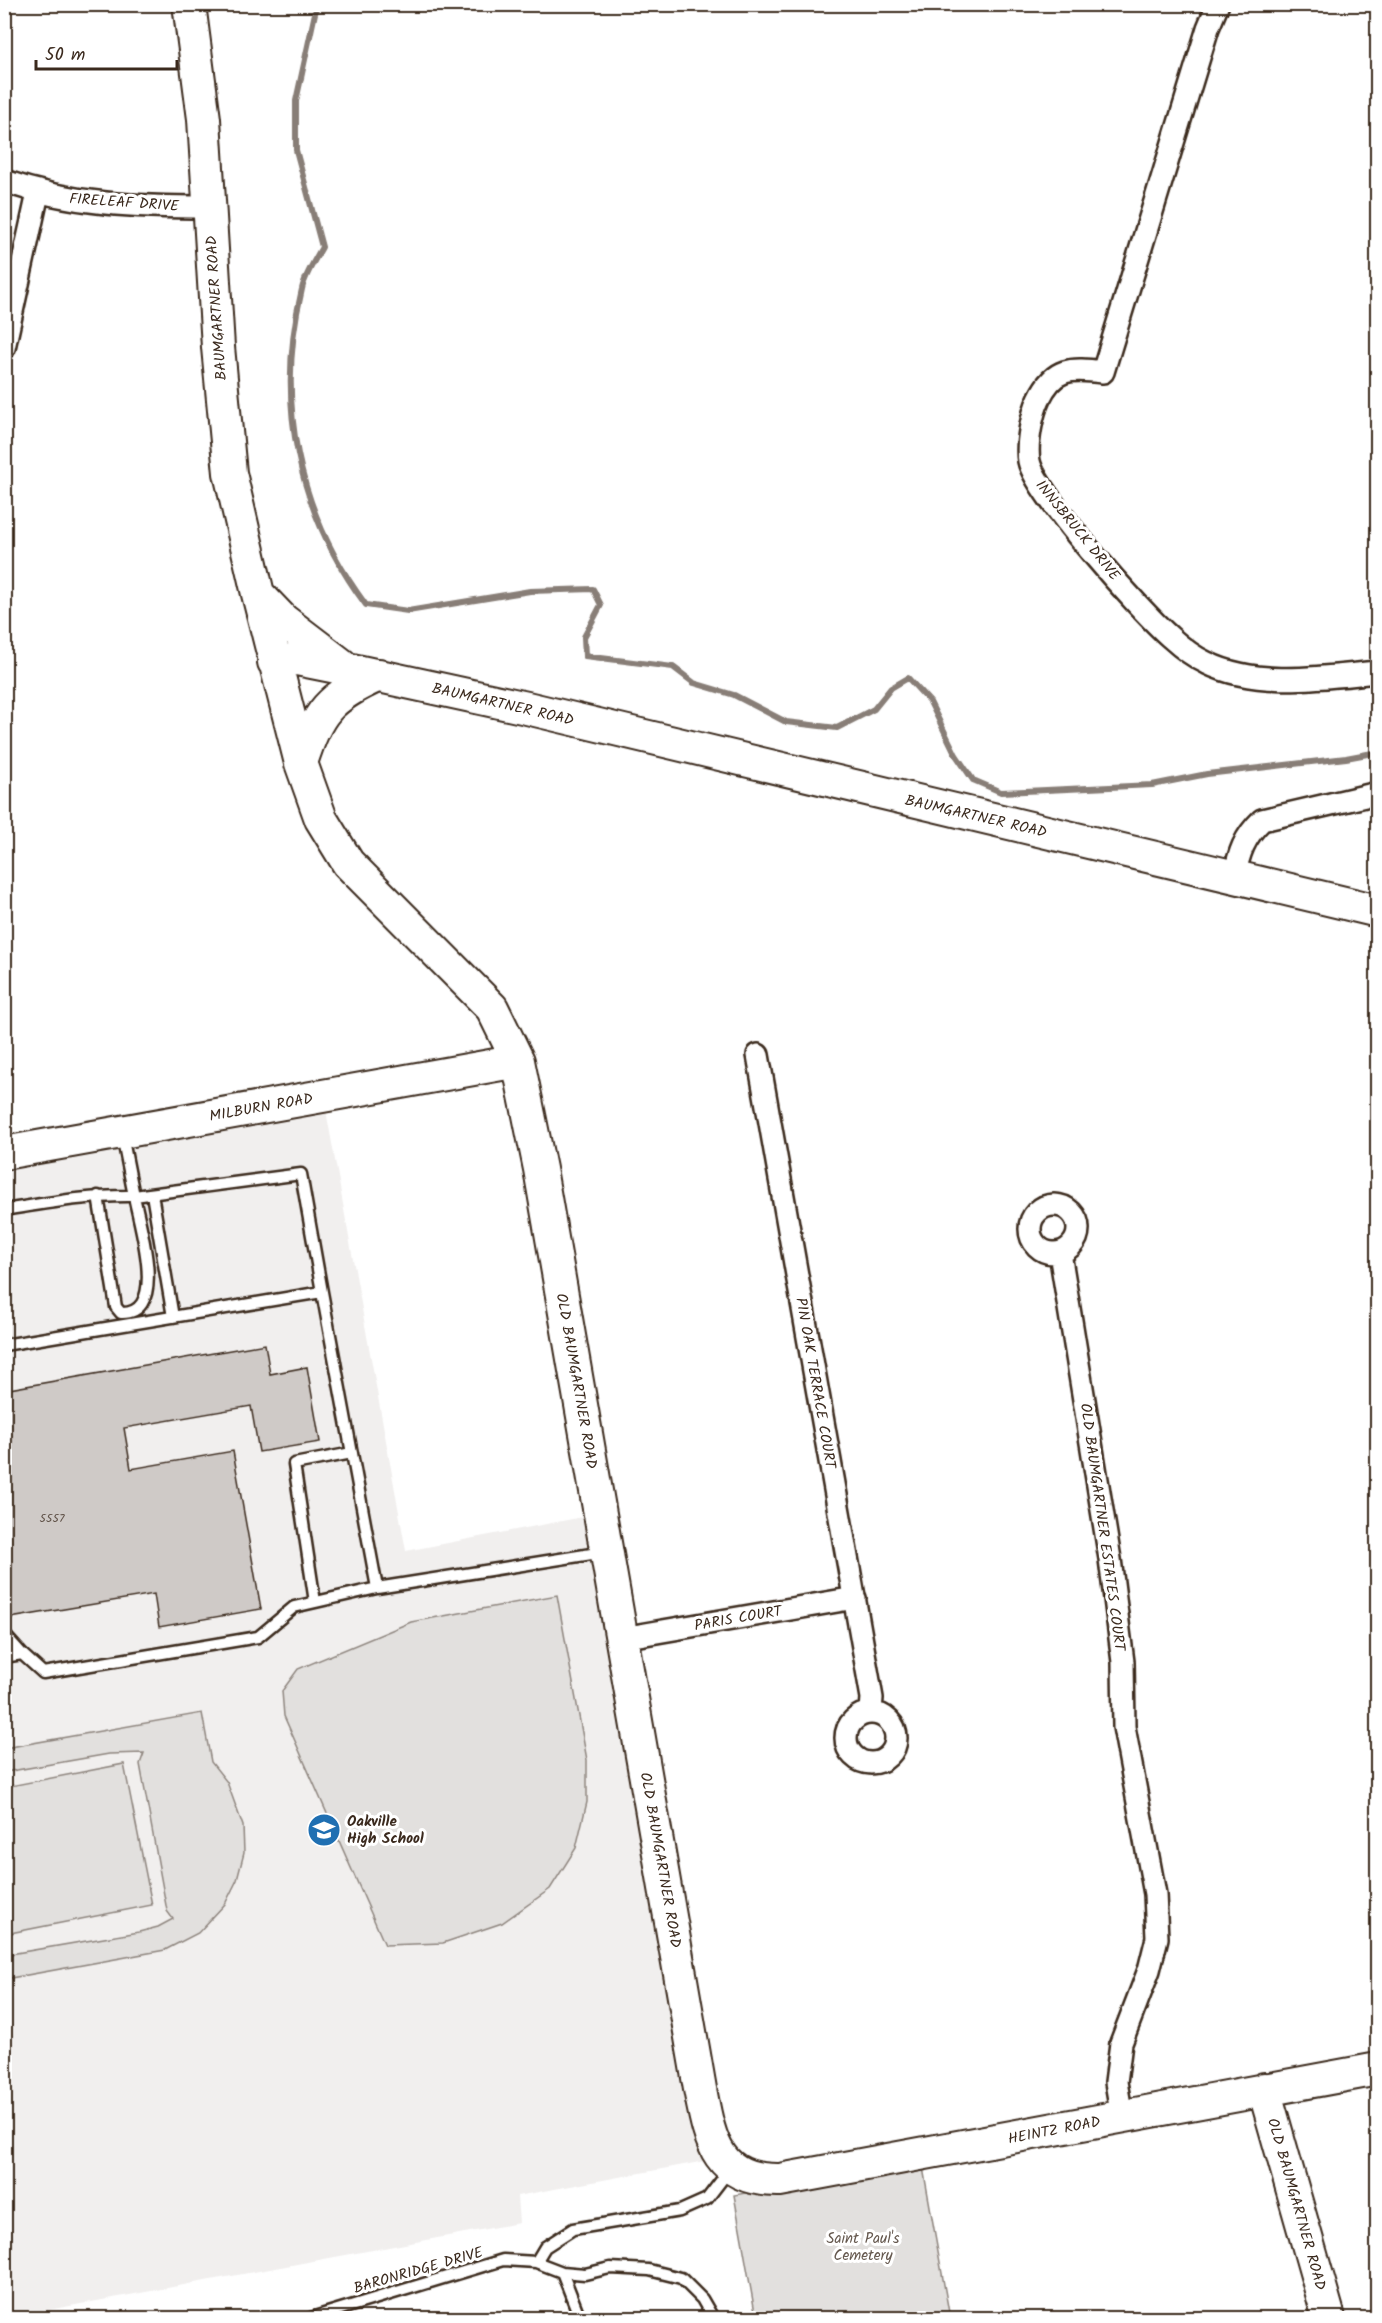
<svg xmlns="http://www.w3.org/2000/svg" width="1382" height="2323" font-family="Kalam,sans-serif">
	<rect width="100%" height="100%" fill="#fff"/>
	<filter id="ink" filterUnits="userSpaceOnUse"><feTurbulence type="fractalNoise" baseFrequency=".0167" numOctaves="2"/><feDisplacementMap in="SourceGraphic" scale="12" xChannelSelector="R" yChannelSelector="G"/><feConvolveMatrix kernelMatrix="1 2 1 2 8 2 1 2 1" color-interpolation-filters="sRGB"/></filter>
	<g filter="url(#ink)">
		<path fill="#f1efee" d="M325,1105L406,1551L593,1515L697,2138L705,2161L517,2196L519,2223L5,2318V1164Z"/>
		<path fill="#e2e0de" stroke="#8e857e" stroke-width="1.5" d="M557,1595L587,1760V1802L576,1848L550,1889L502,1923L443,1943L385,1945L284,1716L282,1691L298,1669L411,1622Z
			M202,1713L211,1762L227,1782L243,1826L244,1853L237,1880L225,1904L198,1933L165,1950L5,1979V1955L139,1932L158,1927L173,1919L167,1911L140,1764L144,1753L109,1754L5,1772V1748Z
			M124,1764L152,1905L5,1934V1787Z
			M922,2162L950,2318H756L734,2195Z"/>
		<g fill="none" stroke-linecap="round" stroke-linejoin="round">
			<path stroke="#887e77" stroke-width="6" d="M317,4L296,101V150L322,247C315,260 305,275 302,289C275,401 297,512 366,605L408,611L530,591L593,589L601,605L584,637L585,656L673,667L694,683L734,695L786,722L837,728L874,709L891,688L908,678L930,702L956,755L973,780L1001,792L1152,785L1207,774L1346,758L1378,752"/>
		</g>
		<path fill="#cfcac7" stroke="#3b2a1e" stroke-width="1.5" d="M265,1344L270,1374L307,1367L320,1442L259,1452L251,1406L124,1428L131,1469L233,1451L261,1609L159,1627L154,1594L4,1619V1390Z"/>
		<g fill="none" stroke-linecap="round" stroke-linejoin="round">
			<g stroke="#3b2a1e" stroke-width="15">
				<path id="lane" d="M152,1194L173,1317
					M4,1210C48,1203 90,1195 134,1196C139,1224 169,1315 121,1313L116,1307L98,1196
					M322,1292L377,1588
					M4,1345L322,1292L301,1174L134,1196L122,1135
					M315,1602L294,1464L352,1453
					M4,1634L22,1654
					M4,1657L22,1654L43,1673L258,1637L294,1607L377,1588L604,1552
					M536,2262L545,2247L573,2229L680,2211L707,2199L730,2169
					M562,2272L580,2318
					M311,2318L503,2260L536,2262L562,2272L585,2274L610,2268L649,2270L681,2278L702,2299L713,2318"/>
			</g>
			<g stroke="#3b2a1e" stroke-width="26">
				<path id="street" d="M1218,4L1208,28L1103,372C1071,368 1054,367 1039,399C1032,414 1026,444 1029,461C1035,493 1141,612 1170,637C1181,647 1194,657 1207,663C1257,688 1324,677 1378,672
					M4,181C72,205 139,207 210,207
					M4,348L38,193
					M1234,877C1239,853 1244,837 1262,820L1378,793
					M758,1055L872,1698L871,1711
					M1030 1229a24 24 0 1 1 48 0a24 24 0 1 1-48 0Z
					M1060,1253L1110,1559L1123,1662L1124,1727L1155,1894L1157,1938L1149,1970L1121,2043L1116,2082L1122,2117
					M622,1638L855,1598
					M846 1738a25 25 0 1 1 50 0a25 25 0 1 1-50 0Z"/>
			</g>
			<g stroke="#3b2a1e" stroke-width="36">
				<path id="secondary" d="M189,4L204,119L218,347L230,473L258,594L301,763L321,819L348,863L492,1008L518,1061L540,1169L700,2089C710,2141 716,2181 780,2180L1378,2069
					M258,594L283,620L342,665
					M274,662L297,659L347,669L527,708L1378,911
					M301,763C318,711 328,698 379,675
					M4,1153L518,1061
					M1264,2089L1329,2318"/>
			</g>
			<use href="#lane" stroke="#fff" stroke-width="10"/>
			<use href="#street" stroke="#fff" stroke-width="21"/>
			<use href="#secondary" stroke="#fff" stroke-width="32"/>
		</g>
	</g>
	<defs>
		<g id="school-disc" transform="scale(1.725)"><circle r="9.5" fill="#1f6fb2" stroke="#fff"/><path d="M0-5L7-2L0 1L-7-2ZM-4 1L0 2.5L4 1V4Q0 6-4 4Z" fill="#fff"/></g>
	</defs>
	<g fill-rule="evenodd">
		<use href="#school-disc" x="324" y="1830"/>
	</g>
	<g text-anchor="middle" stroke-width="6" stroke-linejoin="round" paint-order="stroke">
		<g font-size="12" fill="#605248">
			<text x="52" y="1522">5557</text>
		</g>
		<g font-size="15" fill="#3b2a1e" stroke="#fff">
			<text transform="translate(124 202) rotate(4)" y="5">FIRELEAF DRIVE</text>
			<text transform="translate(216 308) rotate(-94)" y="5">BAUMGARTNER ROAD</text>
			<text transform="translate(1078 530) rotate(51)" y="5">INNSBRUCK DRIVE</text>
			<text transform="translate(503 704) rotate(13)" y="5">BAUMGARTNER ROAD</text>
			<text transform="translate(976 816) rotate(13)" y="5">BAUMGARTNER ROAD</text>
			<text transform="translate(261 1107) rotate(-10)" y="5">MILBURN ROAD</text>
			<text transform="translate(577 1381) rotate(80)" y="5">OLD BAUMGARTNER ROAD</text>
			<text transform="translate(816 1383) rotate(80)" y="5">PIN OAK TERRACE COURT</text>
			<text transform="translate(1103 1527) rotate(82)" y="5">OLD BAUMGARTNER ESTATES COURT</text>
			<text transform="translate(738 1618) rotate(-10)" y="5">PARIS COURT</text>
			<text transform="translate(661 1860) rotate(80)" y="5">OLD BAUMGARTNER ROAD</text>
			<text transform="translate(1054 2130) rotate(-11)" y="5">HEINTZ ROAD</text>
			<text transform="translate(1297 2204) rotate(74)" y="5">OLD BAUMGARTNER ROAD</text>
			<text transform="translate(418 2270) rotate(-16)" y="5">BARONRIDGE DRIVE</text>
		</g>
		<g font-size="15" font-weight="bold" fill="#3b2a1e" stroke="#fff" text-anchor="start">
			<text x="347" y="1826">Oakville<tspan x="347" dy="17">High School</tspan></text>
		</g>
		<g font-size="15" fill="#65584e" stroke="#fff">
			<text x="863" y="2243">Saint Paul's<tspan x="863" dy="17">Cemetery</tspan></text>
		</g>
	</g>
	<rect width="1382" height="2323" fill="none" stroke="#fff" stroke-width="24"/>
	<rect x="12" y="12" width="1358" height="2299" fill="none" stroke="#3b2a1e" stroke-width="2" filter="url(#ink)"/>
	<path d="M36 60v9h141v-9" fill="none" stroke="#3b2a1e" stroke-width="3"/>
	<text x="45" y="60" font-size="18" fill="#3b2a1e" stroke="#ffffff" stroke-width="4.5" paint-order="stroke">50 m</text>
</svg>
